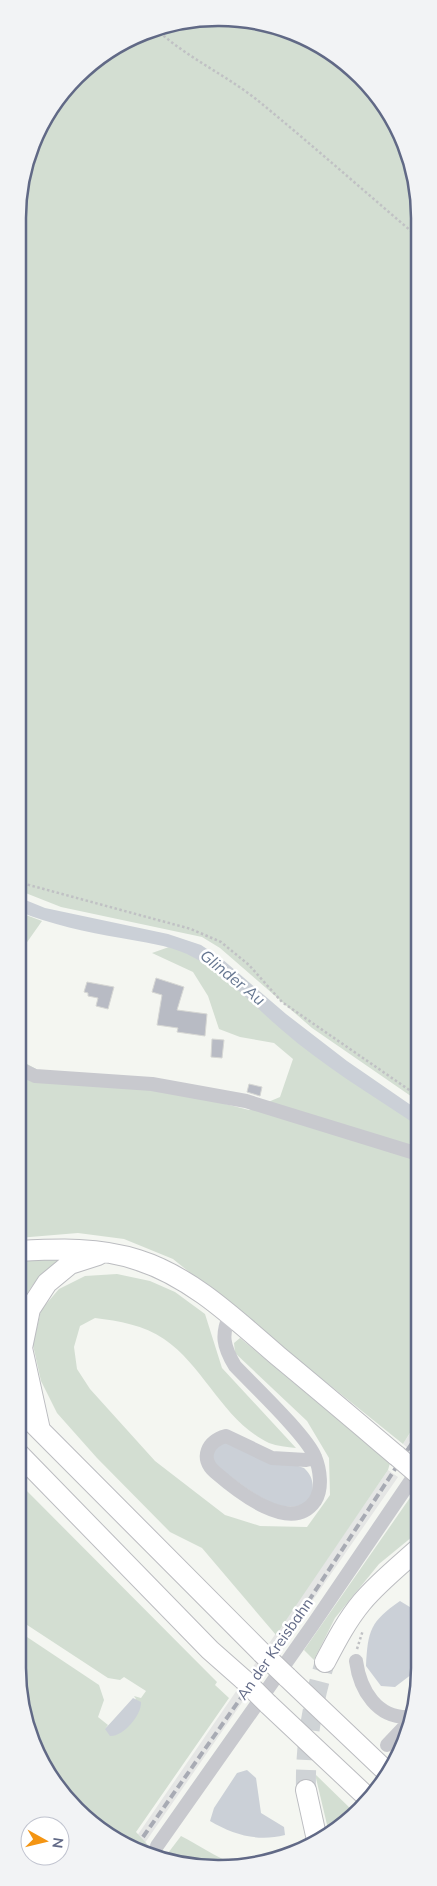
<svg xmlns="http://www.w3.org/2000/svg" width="437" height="1886" font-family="Mulish,sans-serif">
	<rect width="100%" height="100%" fill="#f4f6f1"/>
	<path fill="#e5e6e5" d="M418,1421V1448L414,1454L403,1444Z
		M388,1470L398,1477L140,1850L130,1846Z"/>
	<path fill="#d3ded2" d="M245,19L308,38L361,77L399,130L418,193V1101L312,1028L220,948L202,937L61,907L18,890L19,192L45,118L96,59L167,24Z
		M18,912L42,921L18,955Z
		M169,947L203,956L418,1124V1420L403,1444L173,1259L124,1239L78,1233L18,1238V1059L38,1070L198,1097L249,1110L280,1097L293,1059L274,1043L240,1037L219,1029L208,996L193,972L152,953Z
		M68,1256C42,1273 27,1284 18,1316V1258Z
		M117,1274L150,1281L175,1292L205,1314L222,1368L296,1448C287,1447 277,1446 269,1443C223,1421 205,1367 164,1339C144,1325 119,1321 95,1318L80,1326L74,1347L77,1369L90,1389L155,1461L225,1515L260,1526L307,1527L330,1495L329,1458L307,1421L235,1353L234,1343L240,1338L390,1463L388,1470L276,1635L202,1548L170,1532L97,1458L57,1413L41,1381L33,1345L41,1310L59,1289L85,1276Z
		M18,1482L217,1682L215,1685L229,1698L136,1832L157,1855L129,1848L118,1839L45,1764L33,1744L18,1667V1631L99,1685L104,1700L98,1717L108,1725L105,1729L136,1699L134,1696L141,1698L146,1691L124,1677L120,1680L108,1678L18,1619Z
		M414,1492L418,1496V1532L379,1564L335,1618L314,1660L304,1650Z
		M315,1774L354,1812L341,1827L329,1833Z
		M181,1836C199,1845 215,1857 235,1864L205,1868L165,1857Z"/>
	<path fill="#cbd0d7" d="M18,897L45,908L168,934L201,945L222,959L286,1014L347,1061L418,1110V1126C372,1095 323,1066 282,1030C250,1003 225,972 187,954C167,945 143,942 121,938C86,932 52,925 18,911Z
		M224,1441L304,1468C314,1477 314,1487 311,1499C283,1523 244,1485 220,1469L213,1463V1448Z
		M400,1601L418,1612V1666L412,1674L395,1687L381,1686L366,1666C368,1630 370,1622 400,1601Z
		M133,1698L141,1702C142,1715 123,1737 110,1736L105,1729Z
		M247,1770L256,1778L261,1813L284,1827L285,1835C258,1842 234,1835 210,1821L214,1808L237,1773Z"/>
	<path fill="#b8bbc4" stroke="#d6d7d4" d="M156,978L184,987L177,1010L207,1014L205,1036L177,1032L178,1028L157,1025L162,995L152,992Z
		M87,982L114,987L108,1009L96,1006L98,998L88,996V993L84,992Z
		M212,1039L224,1040L222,1058L211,1057Z
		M249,1084L262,1087L260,1096L247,1092Z"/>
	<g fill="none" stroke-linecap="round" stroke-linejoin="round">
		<path stroke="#cfd3d6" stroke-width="20" stroke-dasharray="20 10" stroke-linecap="butt" d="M306,1790C305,1746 312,1704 325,1662"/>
		<g stroke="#bbbcc0" stroke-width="22">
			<path id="highway" d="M18,1251C59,1249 99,1247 138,1260C192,1277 236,1320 278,1356C318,1389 358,1423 397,1456
				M18,1408L262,1653
				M40,1430L22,1348L30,1309L47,1283L70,1264L98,1255
				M18,1453L210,1650L244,1680
				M325,1662C336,1641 347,1620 362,1602C378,1583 399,1566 418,1549
				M287,1677L388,1773
				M268,1704L367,1797
				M306,1790L317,1840"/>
		</g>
		<path stroke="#c0c1c4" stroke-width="2.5" stroke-dasharray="2.5 2.5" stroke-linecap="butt" d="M156,29C186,57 224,74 256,99C311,144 364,191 418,237
			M18,882L191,929L221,942L249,965L282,1002L418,1096
			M357,1649L363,1630"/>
		<path stroke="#c8c9ce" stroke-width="14" d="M18,1068L35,1076L152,1084L246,1101L418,1154
			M230,1314C221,1335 223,1346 235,1366C253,1385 307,1436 315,1457C320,1469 323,1489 315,1501C291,1535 237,1491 215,1472C199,1458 208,1441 226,1436L272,1458L306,1460L315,1458
			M356,1661C360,1690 377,1719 410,1717
			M387,1745L407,1724
			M157,1846L314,1623L418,1470"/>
		<use href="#highway" stroke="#fff" stroke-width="20"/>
		<path stroke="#a8abb4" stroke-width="4" stroke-dasharray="8 4" stroke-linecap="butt" d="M143,1837L300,1614L418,1434"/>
		<g stroke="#bbbcc0" stroke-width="22" stroke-linecap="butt">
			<path id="highway-bridge" d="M397,1456L418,1474
				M262,1653L287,1677
				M244,1680L268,1704"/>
		</g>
		<use href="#highway-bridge" stroke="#fff" stroke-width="20"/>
	</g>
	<g text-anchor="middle" stroke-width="5" stroke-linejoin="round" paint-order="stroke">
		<g font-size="15" fill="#616986" stroke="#fff">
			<text transform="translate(275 1649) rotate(-55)" y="5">An der Kreisbahn</text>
		</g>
		<g font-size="16" font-style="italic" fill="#667791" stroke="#fff">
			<text transform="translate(233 977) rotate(39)" y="6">Glinder Au</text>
		</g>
	</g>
	<path d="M0 0H437V1886H0ZM218 26H219A192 192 0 0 1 411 218V1668A192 192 0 0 1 219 1860H218A192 192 0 0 1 26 1668V218A192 192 0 0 1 218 26Z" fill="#f2f3f5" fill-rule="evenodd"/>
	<path fill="none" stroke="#616986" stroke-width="2.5" d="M218 26H219A192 192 0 0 1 411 218V1668A192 192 0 0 1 219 1860H218A192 192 0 0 1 26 1668V218A192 192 0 0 1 218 26Z"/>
	<g transform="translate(45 1841) rotate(98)"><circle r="24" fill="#ffffff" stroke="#c0c3cf"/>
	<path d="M0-4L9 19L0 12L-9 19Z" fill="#f49513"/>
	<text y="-8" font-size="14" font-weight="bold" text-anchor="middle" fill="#616986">N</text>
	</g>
</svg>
